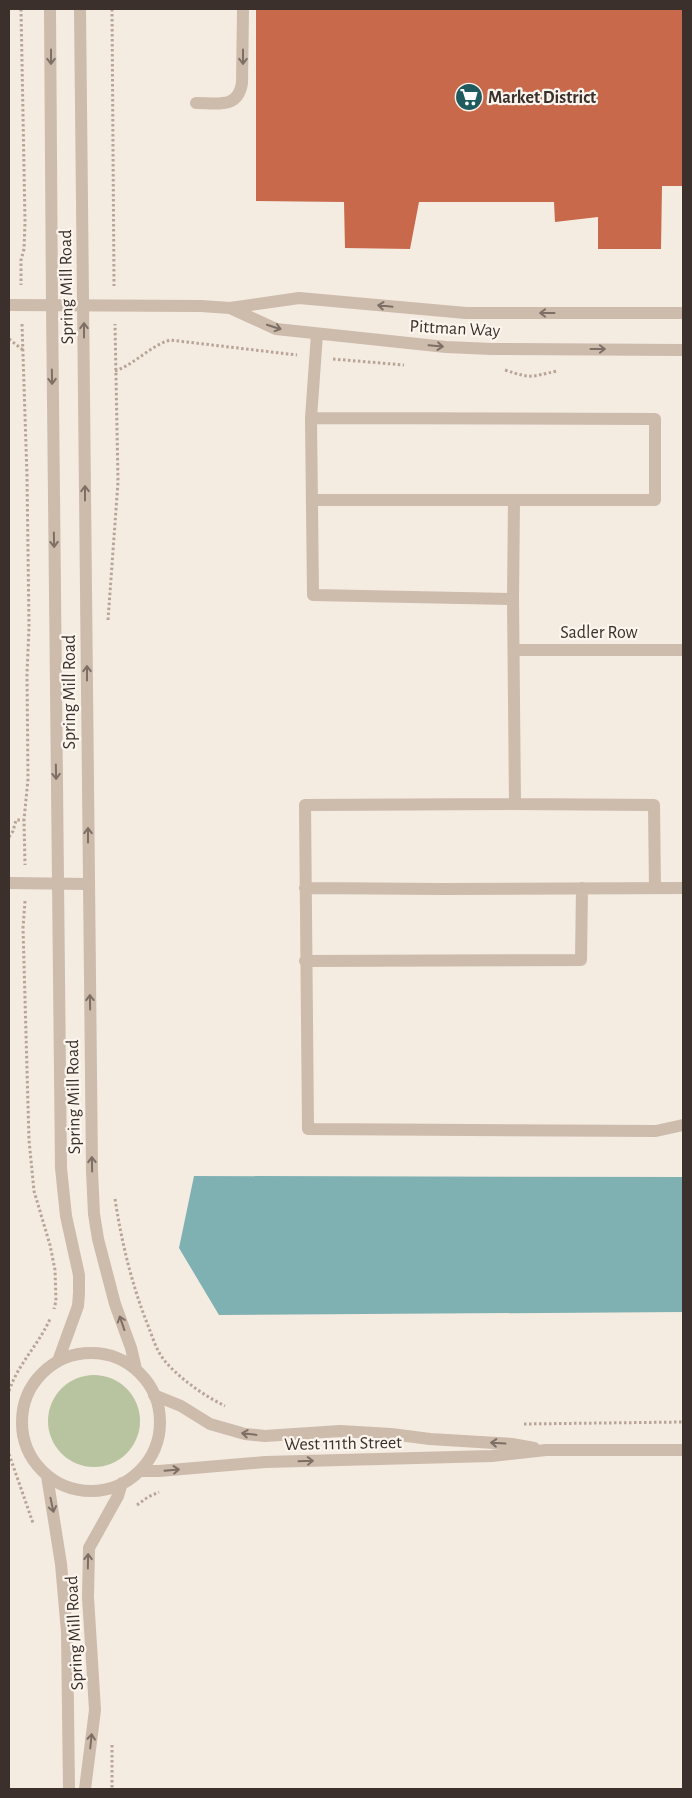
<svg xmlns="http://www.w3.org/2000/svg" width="692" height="1798" font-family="'Alegreya Sans',sans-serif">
	<rect width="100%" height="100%" fill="#f4ebe1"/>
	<path fill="#b8c4a0" d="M48 1421a46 46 0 1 1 92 0a46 46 0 1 1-92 0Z"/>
	<path fill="#7fb0b2" d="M194,1176L683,1177V1312L219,1315L179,1248Z"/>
	<path fill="#c8694b" d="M256,9H683V186H662L661,249H598V217L555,222L554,202H419L410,249L345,248L344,202L256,201Z"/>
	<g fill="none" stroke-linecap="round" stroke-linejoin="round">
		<path stroke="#b9a596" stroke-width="3" stroke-dasharray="2.5 2.5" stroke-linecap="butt" d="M21,9L25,222L24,249L21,260V285
			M112,9L114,286
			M22,324L27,476L29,627L27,674L28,779L24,820L25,865
			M9,339L23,350
			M333,359L404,365
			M505,370C532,379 530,377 557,371
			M115,371C135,364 150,346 170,340L297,355
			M108,620L118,482L115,324
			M9,837L13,831L16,820H24
			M25,901L23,928L29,1140L34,1191L50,1245L55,1270L56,1301L54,1309
			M115,1199C122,1244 132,1286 149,1328C153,1339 157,1351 164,1360C180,1379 203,1395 225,1406
			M9,1391C18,1364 39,1344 50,1319
			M524,1424L683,1422
			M9,1454L33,1523
			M137,1505L148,1497L159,1492
			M112,1745V1789"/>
		<path stroke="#cdbbac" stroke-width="12" d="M196,103C218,103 238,109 242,83L243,9
			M311,418L655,419V500H514
			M312,500H514L513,599L313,595L311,418L317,334
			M513,599L515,804L305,805L308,1129L656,1131L683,1125
			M515,804L654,805L655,888
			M305,888L443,889L683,888
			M305,961L581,960L582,888"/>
		<path stroke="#cdbbac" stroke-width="12" d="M9,305L201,306L230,308L299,298L466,313H683
			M230,308L276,329L446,347L492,349L683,350
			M514,650H683
			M9,883L88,884
			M154,1395L181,1406L210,1424L245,1434L265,1436L340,1431L391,1434L430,1439L512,1444L534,1448
			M140,1471H159L265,1462L492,1456L546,1450H683"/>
		<path stroke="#cdbbac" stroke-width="12" d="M50,9L52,305L61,1168L66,1216L79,1275V1293L78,1306L58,1361
			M80,9L92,1171L94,1214L98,1239L115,1304L131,1348L136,1369
			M22 1422a69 69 0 1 1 138 0a69 69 0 1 1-138 0Z
			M47,1476L61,1564L67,1632L69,1789
			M85,1789L95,1710L88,1597L89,1548L118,1496L122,1483"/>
	</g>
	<defs><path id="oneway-shaft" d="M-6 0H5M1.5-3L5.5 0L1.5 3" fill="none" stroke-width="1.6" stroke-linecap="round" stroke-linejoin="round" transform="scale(1.25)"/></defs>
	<g stroke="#7d6f65">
		<use href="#oneway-shaft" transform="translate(51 57) rotate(90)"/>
		<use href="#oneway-shaft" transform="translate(243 57) rotate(90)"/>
		<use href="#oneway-shaft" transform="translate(385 306) rotate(-174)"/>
		<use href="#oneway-shaft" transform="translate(547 313) rotate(-180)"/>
		<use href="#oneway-shaft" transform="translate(274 327) rotate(18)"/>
		<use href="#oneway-shaft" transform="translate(84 330) rotate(-90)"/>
		<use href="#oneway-shaft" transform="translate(436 346) rotate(5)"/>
		<use href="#oneway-shaft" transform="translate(598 349)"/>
		<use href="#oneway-shaft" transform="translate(52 377) rotate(89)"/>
		<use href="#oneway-shaft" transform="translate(85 493) rotate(-90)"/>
		<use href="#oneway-shaft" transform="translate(54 540) rotate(89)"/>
		<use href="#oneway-shaft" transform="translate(87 673) rotate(-90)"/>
		<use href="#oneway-shaft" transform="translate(56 772) rotate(89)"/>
		<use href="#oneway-shaft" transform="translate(88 835) rotate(-90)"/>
		<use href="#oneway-shaft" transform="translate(90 1002) rotate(-91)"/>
		<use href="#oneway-shaft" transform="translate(92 1164) rotate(-91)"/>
		<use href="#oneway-shaft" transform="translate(122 1323) rotate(-109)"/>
		<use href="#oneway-shaft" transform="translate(249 1434) rotate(-173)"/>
		<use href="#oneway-shaft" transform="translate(498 1443) rotate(-177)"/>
		<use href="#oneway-shaft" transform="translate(306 1461) rotate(-2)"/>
		<use href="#oneway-shaft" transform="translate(172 1470) rotate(-5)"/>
		<use href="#oneway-shaft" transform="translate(52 1505) rotate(78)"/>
		<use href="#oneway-shaft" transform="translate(88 1561) rotate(-89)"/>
		<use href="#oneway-shaft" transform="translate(91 1741) rotate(-84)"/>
	</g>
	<defs>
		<g id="supermarket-disc" transform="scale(1.4375)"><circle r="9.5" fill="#1f5a5e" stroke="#fbf5ee"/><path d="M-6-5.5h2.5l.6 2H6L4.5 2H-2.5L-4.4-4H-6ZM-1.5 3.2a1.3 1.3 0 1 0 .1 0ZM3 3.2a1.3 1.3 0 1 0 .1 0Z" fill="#fff"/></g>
	</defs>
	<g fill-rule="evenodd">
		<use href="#supermarket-disc" x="469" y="97"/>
	</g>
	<g text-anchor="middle" stroke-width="4.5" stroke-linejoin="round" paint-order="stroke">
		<g font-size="18" font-weight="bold" fill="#3b302b" stroke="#fbf5ee" text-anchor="start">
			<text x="488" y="103">Market District</text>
		</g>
		<g font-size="18" fill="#3b302b" stroke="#fbf5ee">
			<text transform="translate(66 287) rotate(-91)" y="6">Spring Mill Road</text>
			<text transform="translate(455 328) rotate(3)" y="6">Pittman Way</text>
			<text x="599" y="638">Sadler Row</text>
			<text transform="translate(69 692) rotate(-90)" y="6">Spring Mill Road</text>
			<text transform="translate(73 1097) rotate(-91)" y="6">Spring Mill Road</text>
			<text transform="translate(343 1443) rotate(-1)" y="6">West 111th Street</text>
			<text transform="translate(74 1633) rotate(-93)" y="6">Spring Mill Road</text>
		</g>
	</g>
	<rect width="692" height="1798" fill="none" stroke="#3b302b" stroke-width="20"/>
</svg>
